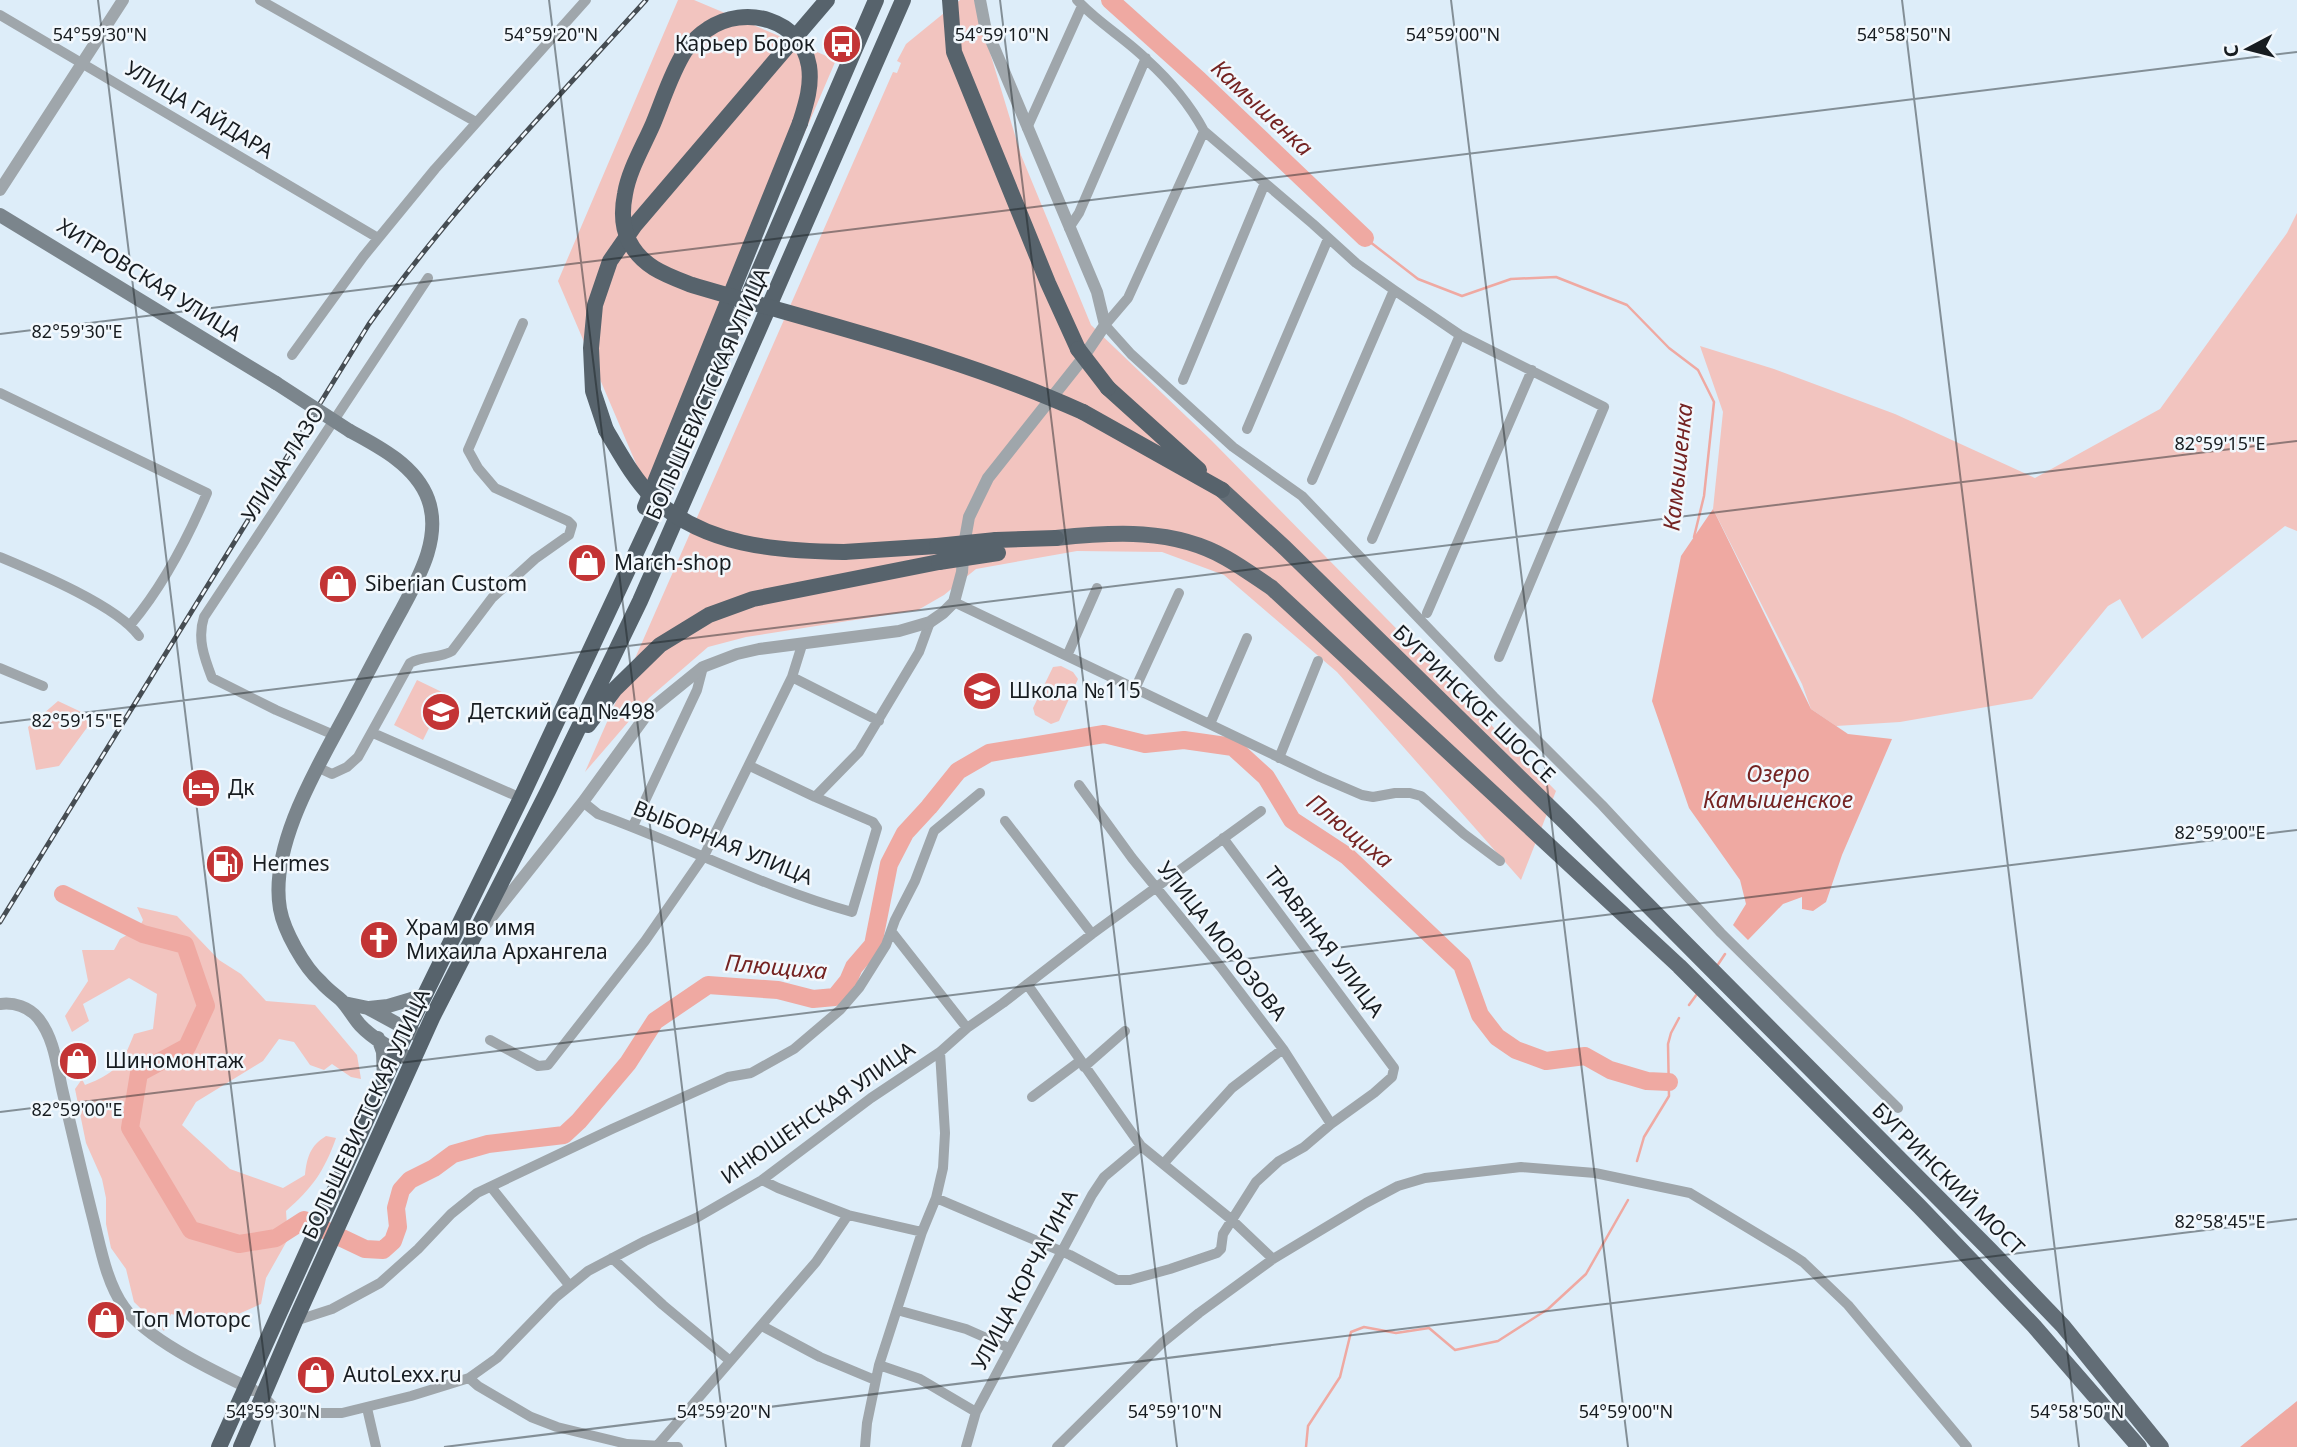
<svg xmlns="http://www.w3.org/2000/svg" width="2297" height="1447" font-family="'Noto Sans',sans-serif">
	<rect width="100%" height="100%" fill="#ddedf9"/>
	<path fill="#f2c4bf" d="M678,0H694L836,60L649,494L558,281Z
		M960,0H974L1021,155L1091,325L1212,441L1556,791L1521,880L1337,672L1224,575L1162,552L1077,551L976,569L944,595L918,610L746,637L708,647L649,698L585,772L893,72L897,73L901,63L897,61L906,44Z
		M2297,213V531L2285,526L2142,639L2120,599L2108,606L2032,699L1900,722L1836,726L1811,709L1802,684L1713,509L1723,412L1700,346L1774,369L1895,414L2035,478L2160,409L2287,233Z
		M1061,666L1073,672L1078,679L1059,721L1051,724L1035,715L1033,708L1053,667Z
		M417,680L446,694L423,740L394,725Z
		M58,701L94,718L59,766L36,770L28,727Z
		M137,907L177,916L219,960L241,974L266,1001L315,1005L357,1055L361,1079L351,1077L332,1064L324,1070L310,1065L294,1042L279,1039L263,1061L196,1102L182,1125L230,1169L283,1188L305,1175C307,1157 310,1146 326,1136L336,1138C324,1172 312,1188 286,1211L288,1239L266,1278L261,1304L234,1316L190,1318L171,1314L164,1331L134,1302L126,1269L111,1248L106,1224V1198L102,1179L86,1143L75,1089L82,1079L85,1085C116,1073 122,1065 134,1034L153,1029L157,994L129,978L83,1004L89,1021L72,1032L65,1016L88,981L82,950H114L120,939L139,928L143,920Z"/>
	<path fill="#efa9a2" d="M1713,509L1811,709L1848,734L1892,739L1842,855L1826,902L1813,911L1802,909V897L1783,904L1748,940L1733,925L1746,904L1740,880L1689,808L1652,701L1681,556Z
		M2297,1401V1447H2240Z"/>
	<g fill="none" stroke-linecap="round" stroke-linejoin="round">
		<path stroke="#efa9a2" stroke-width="2.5" d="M1365,238L1418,279L1462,296L1511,279L1556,277L1627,305L1669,348L1698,370L1714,402L1704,496L1694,537
			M1717,966L1725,954
			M1689,1005L1697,994
			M1637,1161L1644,1137L1669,1096L1668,1044L1671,1033L1679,1018
			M1306,1447L1308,1426L1340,1377L1351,1332L1364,1327L1396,1333L1429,1328L1455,1350L1498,1341L1548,1309L1586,1274L1628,1200"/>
		<path stroke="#efa9a2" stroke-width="18" d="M1110,0L1199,80L1365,238
			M63,894L143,934L185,945L206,1006L187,1047L139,1073L130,1128L191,1230L239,1244L276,1238L304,1220L365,1249L383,1250L393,1241L398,1227L396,1208L401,1190L410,1180L434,1168L453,1154L488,1144L564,1135L579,1121L628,1063L655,1021L708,985L778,990L813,999L835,997L848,981L854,967L873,945L889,864L905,833L929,807L958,771L989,753L1104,734L1145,744L1184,740L1233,747L1266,777L1292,820L1347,856L1462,965L1480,1015L1497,1037L1516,1050L1546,1061L1585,1056L1610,1070L1647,1081L1669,1082"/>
		<path stroke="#9fa6ab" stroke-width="10" d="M260,0L476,122
			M1077,0C1098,23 1125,38 1147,60C1169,80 1190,105 1204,131L1313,224L1356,263L1394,290L1460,335L1604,407L1499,657
			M0,15L378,238
			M1027,128L1082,6
			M1204,131L1128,298L1105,325L1131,354L1233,447L1302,496L1494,697L1602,805L1721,933L1898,1108
			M1069,228L1079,213L1146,58
			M292,355L363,257L435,169L586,0
			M1183,380L1265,183
			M0,393L207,493C187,540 164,585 131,624
			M1247,429L1328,239
			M1312,480L1394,290
			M1372,539L1460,335
			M0,557C36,572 118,606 139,636
			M954,602L1320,777L1362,795L1373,797L1395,793H1410L1421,796L1464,834L1500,861
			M1427,613L1532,370
			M1067,656L1097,588
			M0,668L43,686
			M792,677L879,721
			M1135,689L1179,593
			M1210,724L1247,638
			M373,733L521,798
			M334,735L276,710L212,678C204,657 197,638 204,617L428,278
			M1279,758L1318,661
			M317,767L332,774L347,767L358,757L410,663C424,655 439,659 452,651L492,598L535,559L569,535L572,525L568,521L495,488L478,468L468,450L523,323
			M1079,785L1132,858L1220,966L1283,1049L1331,1124
			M815,797L859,752L919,652L930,622
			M583,802L598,814C684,845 765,888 852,912L877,828L873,822L815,797L750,766
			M1005,821L1092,934
			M633,826L697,690L703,667
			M891,931L967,1028
			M1027,984L1141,1146L1232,1220L1273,1259
			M490,1040L538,1066L548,1065L645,941L704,856L792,677L802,645
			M1084,1067L1125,1031
			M1032,1097L1080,1061
			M1164,1163L1232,1088L1283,1049
			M491,1187L569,1285
			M936,1198L1070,1255L1117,1280H1130L1170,1269L1217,1253L1221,1249L1223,1234L1256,1182L1279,1161L1304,1147L1331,1124L1374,1093L1392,1077L1394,1068L1223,838
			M848,1215L922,1232
			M612,1258L663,1305L729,1360
			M897,1310L966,1329L1009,1348
			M295,1321L332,1309L380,1283L418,1249L451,1214L477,1193L612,1129L728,1077L751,1073L794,1049L840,1010L859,988L886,945L895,920L915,881L934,831L980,793
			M762,1326L820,1357L875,1380
			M879,1365L920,1379L976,1412
			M469,1378L478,1386L531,1417L557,1427L627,1444L678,1447
			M263,1396L276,1409L290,1413H342L411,1396L469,1378L497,1358L556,1297L588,1271L645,1241L698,1217L762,1180L871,1098L940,1052L967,1028L1003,1003L1092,934L1261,811
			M367,1408L376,1447
			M656,1447L816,1262L848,1215L778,1188L762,1180
			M865,1447L867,1423L879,1365L922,1232L936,1198L943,1168L945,1133L940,1052
			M966,1447L976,1412L1092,1195L1104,1177L1141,1146
			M1057,1447L1162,1343L1199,1313L1273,1259L1366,1203L1398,1186L1425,1178L1521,1167L1595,1173L1690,1193L1791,1254L1803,1262L1848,1305L1967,1447"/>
		<path stroke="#9fa6ab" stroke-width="12" d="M0,190L123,0
			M486,924L583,802L650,710L703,667L737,654L759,649L899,631L930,622L943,613L954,602L962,572L964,545L969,517L988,478L1080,362L1105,325L1097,292L985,26L980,0
			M0,1004C14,1002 29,1007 38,1018C55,1039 57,1068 63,1093C73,1136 83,1179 94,1222C101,1250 107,1283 124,1307C147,1340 216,1372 253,1390"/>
		<path stroke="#7b858c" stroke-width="14" d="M0,215L276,383
			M350,431C380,447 416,466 428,499C442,537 419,577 402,609C383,643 365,678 347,712C318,766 269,846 280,909C284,931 304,967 321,982C327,989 334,994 341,1000C348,1007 353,1017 360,1025C374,1040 395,1051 413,1060
			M344,1003L368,1008L416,1034
			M369,1008L388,1006L425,995
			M378,1038L383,1052L384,1080"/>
		<path stroke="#626d76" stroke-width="16" d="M1222,490L1285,548L1566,823L1990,1250L2063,1326L2161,1447
			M1056,538C1113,532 1174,528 1226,558C1242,567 1257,578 1272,588L1679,966L1919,1206L2034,1326L2139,1447"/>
		<path stroke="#57636c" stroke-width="16" d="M950,0L954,52L1048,283L1078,349
			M1108,388L1199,470
			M1083,412L1222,490
			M606,430L593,391L591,348L595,305L610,261L635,225L827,0
			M645,507L800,123
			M996,540L1056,538
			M844,552L937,546
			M588,725L615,689L660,645L709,615L753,599L939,562
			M219,1447L397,1052L521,798L654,514L876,0
			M241,1447L295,1321L433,1016L548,791L640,601L903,0"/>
		<g stroke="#464d53" stroke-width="5">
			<path id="rail" d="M0,922L369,324C452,208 550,106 646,0"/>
		</g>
		<use href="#rail" stroke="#f2f8fd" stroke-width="2.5" stroke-dasharray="8" stroke-linecap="butt"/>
		<path stroke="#7b858c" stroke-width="14" d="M276,383L350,431"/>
		<path stroke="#57636c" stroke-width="16" d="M800,123C806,104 812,86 809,66C801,19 745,4 708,29C700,34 691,43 685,51C671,73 663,100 653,124C643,147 629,170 625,194C622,209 622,227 629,241C642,267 666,275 692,285C823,324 959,356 1083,412
			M1078,349L1108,388
			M606,430C620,453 633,478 652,497C704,546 776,551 844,552
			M937,546L996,540
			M939,562L998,553"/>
	</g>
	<path fill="none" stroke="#171c20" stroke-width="2" stroke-opacity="0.45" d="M98,0L275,1447M549,0L726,1447M1000,0L1177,1447M1451,0L1628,1447M1902,0L2079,1447M0,334L2297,52M0,723L2297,441M0,1112L2297,830M444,1447L2297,1219"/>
	<defs>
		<g id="bus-disc" transform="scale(2.0125)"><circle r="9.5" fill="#c33435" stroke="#f2f8fd"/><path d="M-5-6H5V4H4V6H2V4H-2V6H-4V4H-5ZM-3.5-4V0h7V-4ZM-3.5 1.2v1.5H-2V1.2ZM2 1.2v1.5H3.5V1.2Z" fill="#fff"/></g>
		<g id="shop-disc" transform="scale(2.0125)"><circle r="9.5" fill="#c33435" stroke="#f2f8fd"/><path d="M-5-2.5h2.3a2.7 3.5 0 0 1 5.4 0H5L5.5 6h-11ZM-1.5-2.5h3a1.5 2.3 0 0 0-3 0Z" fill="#fff"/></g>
		<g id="school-disc" transform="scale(2.0125)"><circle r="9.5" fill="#c33435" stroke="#f2f8fd"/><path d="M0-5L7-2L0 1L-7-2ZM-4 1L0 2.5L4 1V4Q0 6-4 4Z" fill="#fff"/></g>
		<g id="hotel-disc" transform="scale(2.0125)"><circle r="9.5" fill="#c33435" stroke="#f2f8fd"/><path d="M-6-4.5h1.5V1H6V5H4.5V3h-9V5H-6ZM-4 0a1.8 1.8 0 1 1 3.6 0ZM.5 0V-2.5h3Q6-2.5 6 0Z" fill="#fff"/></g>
		<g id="fuel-disc" transform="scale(2.0125)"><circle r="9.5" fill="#c33435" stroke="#f2f8fd"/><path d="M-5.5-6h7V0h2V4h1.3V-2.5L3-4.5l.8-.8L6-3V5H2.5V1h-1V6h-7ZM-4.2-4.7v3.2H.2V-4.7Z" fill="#fff"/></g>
		<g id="church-disc" transform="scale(2.0125)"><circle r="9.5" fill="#c33435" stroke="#f2f8fd"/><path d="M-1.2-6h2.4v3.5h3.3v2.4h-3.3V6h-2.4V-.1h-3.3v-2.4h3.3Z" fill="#fff"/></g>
	</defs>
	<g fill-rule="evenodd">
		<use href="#bus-disc" x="842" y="44"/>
		<use href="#shop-disc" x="587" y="563"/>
		<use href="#shop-disc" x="338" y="584"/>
		<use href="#school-disc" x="982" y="691"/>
		<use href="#school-disc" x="441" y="712"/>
		<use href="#hotel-disc" x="201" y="788"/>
		<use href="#fuel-disc" x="225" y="864"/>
		<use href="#church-disc" x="379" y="940"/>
		<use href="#shop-disc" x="78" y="1061"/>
		<use href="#shop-disc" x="106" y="1320"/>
		<use href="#shop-disc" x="316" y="1375"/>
	</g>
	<g text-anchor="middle" stroke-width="5" stroke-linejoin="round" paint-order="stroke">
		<g font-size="21" fill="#171c20" stroke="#f2f8fd" text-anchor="start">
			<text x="815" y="51" text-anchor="end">Карьер Борок</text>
			<text x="614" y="570">March-shop</text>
			<text x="365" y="591">Siberian Custom</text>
			<text x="1009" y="698">Школа №115</text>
			<text x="468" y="719">Детский сад №498</text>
			<text x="228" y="795">Дк</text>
			<text x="252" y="871">Hermes</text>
			<text x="406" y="935">Храм во имя<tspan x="406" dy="24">Михаила Архангела</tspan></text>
			<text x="105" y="1068">Шиномонтаж</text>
			<text x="133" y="1327">Топ Моторс</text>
			<text x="343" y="1382">AutoLexx.ru</text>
		</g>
		<g font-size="21" fill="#171c20" stroke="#f2f8fd">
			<text transform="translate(199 110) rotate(31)" y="7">УЛИЦА ГАЙДАРА</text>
			<text transform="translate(149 280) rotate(32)" y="7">ХИТРОВСКАЯ УЛИЦА</text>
			<text transform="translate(708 394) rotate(-66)" y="7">БОЛЬШЕВИСТСКАЯ УЛИЦА</text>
			<text transform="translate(283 464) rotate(-57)" y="7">УЛИЦА ЛАЗО</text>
			<text transform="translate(1474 704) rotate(44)" y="7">БУГРИНСКОЕ ШОССЕ</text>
			<text transform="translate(723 843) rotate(22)" y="7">ВЫБОРНАЯ УЛИЦА</text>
			<text transform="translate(1222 941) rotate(52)" y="7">УЛИЦА МОРОЗОВА</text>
			<text transform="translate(1324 942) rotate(53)" y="7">ТРАВЯНАЯ УЛИЦА</text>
			<text transform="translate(818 1113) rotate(-35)" y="7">ИНЮШЕНСКАЯ УЛИЦА</text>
			<text transform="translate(366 1114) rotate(-65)" y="7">БОЛЬШЕВИСТСКАЯ УЛИЦА</text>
			<text transform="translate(1948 1179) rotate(45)" y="7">БУГРИНСКИЙ МОСТ</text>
			<text transform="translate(1025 1280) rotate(-62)" y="7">УЛИЦА КОРЧАГИНА</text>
		</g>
		<g font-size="23" font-style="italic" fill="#742322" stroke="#f2f8fd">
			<text transform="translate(1262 108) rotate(43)" y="8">Камышенка</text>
			<text transform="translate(1678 467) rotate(-84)" y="8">Камышенка</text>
			<text x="1778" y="782">Озеро<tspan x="1778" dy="26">Камышенское</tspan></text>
			<text transform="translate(1350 831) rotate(39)" y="8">Плющиха</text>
			<text transform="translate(776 967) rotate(5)" y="8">Плющиха</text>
		</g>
	</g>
	<g font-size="18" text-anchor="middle" fill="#171c20" stroke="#f2f8fd" stroke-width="5" stroke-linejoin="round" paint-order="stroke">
		<text x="100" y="41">54°59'30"N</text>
		<text x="551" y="41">54°59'20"N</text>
		<text x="1002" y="41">54°59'10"N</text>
		<text x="1453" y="41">54°59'00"N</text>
		<text x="1904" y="41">54°58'50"N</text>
		<text x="77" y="338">82°59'30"E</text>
		<text x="2220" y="450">82°59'15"E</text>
		<text x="77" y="727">82°59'15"E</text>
		<text x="2220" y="839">82°59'00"E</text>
		<text x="77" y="1116">82°59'00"E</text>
		<text x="2220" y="1228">82°58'45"E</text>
		<text x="273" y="1418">54°59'30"N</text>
		<text x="724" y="1418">54°59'20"N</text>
		<text x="1175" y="1418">54°59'10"N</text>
		<text x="1626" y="1418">54°59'00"N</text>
		<text x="2077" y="1418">54°58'50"N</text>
	</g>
	<g transform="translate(2248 49) rotate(263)" stroke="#f2f8fd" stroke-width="5" paint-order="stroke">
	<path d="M0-5L12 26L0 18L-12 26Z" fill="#171c20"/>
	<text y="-10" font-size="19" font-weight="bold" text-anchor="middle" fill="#171c20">С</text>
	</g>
</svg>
